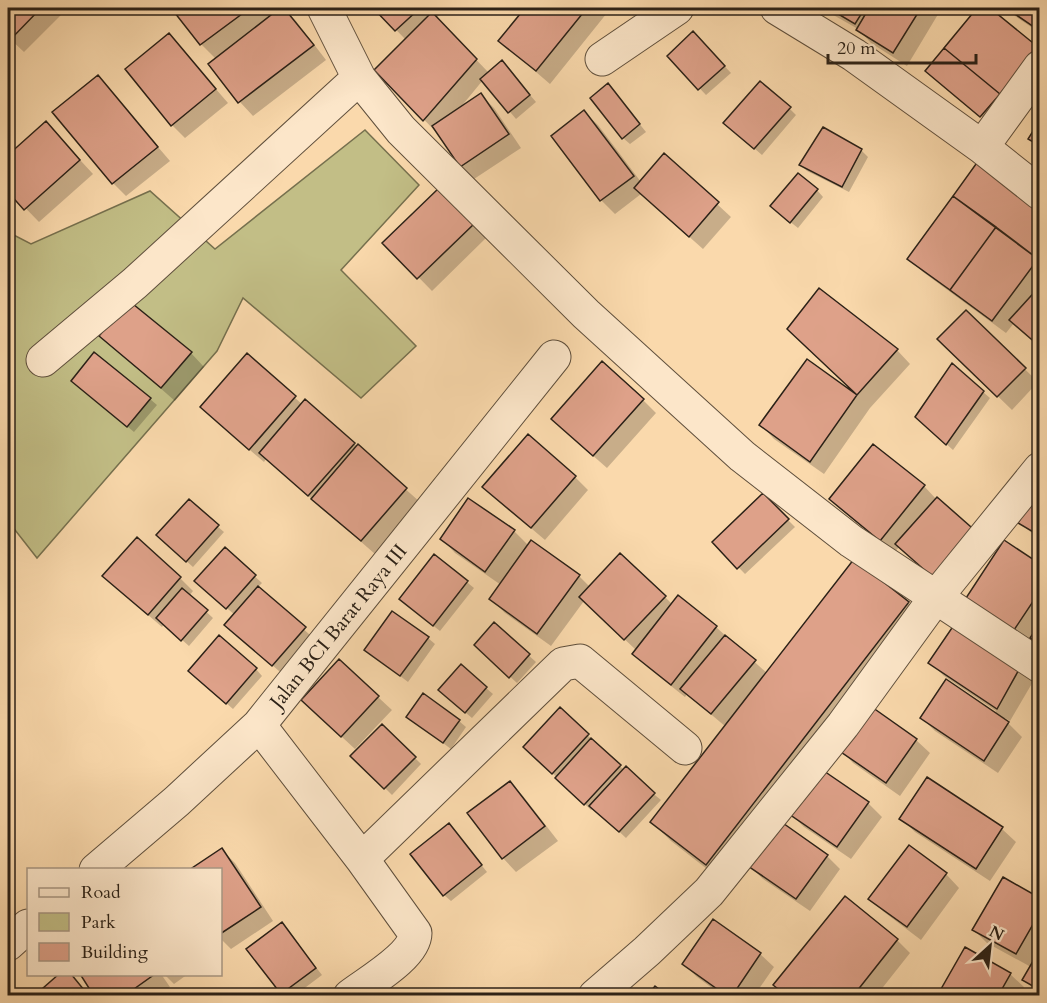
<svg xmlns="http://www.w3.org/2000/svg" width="1047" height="1003" font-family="Cardo,serif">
	<rect width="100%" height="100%" fill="#fad9ac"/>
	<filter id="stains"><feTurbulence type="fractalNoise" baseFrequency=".00333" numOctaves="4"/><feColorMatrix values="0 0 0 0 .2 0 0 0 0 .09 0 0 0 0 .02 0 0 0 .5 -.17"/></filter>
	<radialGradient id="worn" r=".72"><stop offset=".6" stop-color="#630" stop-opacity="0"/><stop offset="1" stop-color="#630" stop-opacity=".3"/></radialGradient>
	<path fill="#c2be86" stroke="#76704e" stroke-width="1.5" d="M365,130L419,185L341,270L416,346L361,398L243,298L217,351L37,558L8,521V232L31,244L150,191L215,249Z"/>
	<path fill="#0003" d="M8,8H68L24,52L8,37Z
		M173,8H267L273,15L283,8L296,21L326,60L253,116L240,102L210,64L216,59L201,44Z
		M375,8H448L436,18L489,73L508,69L536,102L516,119L483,80L460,108L481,95L494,108L521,148L474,179L461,166L437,133L376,70L406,40Z
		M527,8H611L550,84L500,41Z
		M821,8H937L940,11L907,66L871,43L858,29Z
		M979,8H988L1040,51V75L988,122L927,71Z
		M1007,8H1040V33L1015,16Z
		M169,35L228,103L185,138L172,125Z
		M700,40L731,73L706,95L669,56Z
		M98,77L170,161L126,196L113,183Z
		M614,92L646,132L630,144L623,138Z
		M789,108L796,115L762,155L732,129Z
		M584,112L598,125L641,182L664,155L731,217L703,249L641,194L615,214L601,200L553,136Z
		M46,123L93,174L39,222L8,190V157Z
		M861,150L868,157L849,192L807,171L801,165Z
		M440,189L487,237L432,291L385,243Z
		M817,190L823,197L798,228L779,213Z
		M1040,202V345L1014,323L1006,333L923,272L909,258Z
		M819,290L897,350L910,364L870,408L824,474L774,439L761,425L855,393Z
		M966,312L1038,382L1012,410L939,339Z
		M101,336L191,353L204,367L175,401Z
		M247,355L303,405L306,401L420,502L375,554L266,459L264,462L215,420Z
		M80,387L150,399L157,405L134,432Z
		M983,392L990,398L953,450L923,423Z
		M643,400L656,413L607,468L566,432Z
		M873,446L924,486L937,500L951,594L899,547L894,553L844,512L831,499Z
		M575,477L588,490L545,540L498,500Z
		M1040,488V540L1020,523Z
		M763,495L795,527L745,574L714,542Z
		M217,526L224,532L193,567L165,542Z
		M514,531L529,546L579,576L590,587L665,597L672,604L678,597L716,627L768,674L854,562L908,603L927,622L725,883L671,841L652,822L726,727L687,694L685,697L647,667L634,653L636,650L584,601L551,646L505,613L491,599L501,585L455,553L442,539Z
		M225,549L262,583L257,588L318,642L287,678L226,625L235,615L203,588Z
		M435,556L474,588L440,631L408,606Z
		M1040,566V645L1031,637L1028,642L981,611Z
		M180,578L193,591L189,596L213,618L189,646L164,624L162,627L118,589Z
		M494,624L536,662L517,683L482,651Z
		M957,625L1034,680L1010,721L1005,718L1004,719L1022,737L998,773L935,731L922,718L994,714L996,711L944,676L930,662Z
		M428,638L435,644L408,682L366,650Z
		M339,661L392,710L355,749L316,713Z
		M256,669L262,676L233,709L197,678Z
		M486,688L493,694L472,718L447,697Z
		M560,709L624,770L661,800L626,838L594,808L591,810L525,747Z
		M408,717L459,721L466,727L451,749Z
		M383,726L421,764L392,795L353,756Z
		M916,740L930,753L900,796L853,763L840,749Z
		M821,771L868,803L882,817L851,859L804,827L791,814Z
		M927,779L1002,829L1016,842L990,881L915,832L901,818Z
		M510,783L523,796L558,841L516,872L503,858L469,813Z
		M455,832L487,872L451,901L444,895Z
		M222,850L235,863L273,921L231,949L220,938Z
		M827,856L840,869L810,911L763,879L750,866Z
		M946,874L959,888L921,940L884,912L870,899Z
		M1040,900V995L1024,980L1031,967L987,943L974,930Z
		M282,924L322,975L294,996H285L282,993Z
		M897,940L910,953L876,996H786L775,985Z
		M760,954L774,967L754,996H723L697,977L684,964Z
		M82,974H161L170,987L157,996H96Z
		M164,974H188L174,984Z
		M1010,974L1024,987L1019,996H939Z"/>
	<path fill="#dea189" stroke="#2b2117" stroke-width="1.5" d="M8,8H41L10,40L8,38Z
		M171,8H250L200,45Z
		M280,8H284L314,45L238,103L208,64Z
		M373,8H420L395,31Z
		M525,8H587L536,71L498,41Z
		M828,8H865L855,24Z
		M869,8H921L893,53L856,30Z
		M977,8H990L1038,47L1000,94L944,48Z
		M1006,8H1040V31Z
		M432,12L477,59L423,121L374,70Z
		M693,31L725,66L698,90L667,56Z
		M169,33L216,89L171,126L125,69Z
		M944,48L1000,94L980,117L925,71Z
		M502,60L530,95L508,113L480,79Z
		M98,75L158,147L112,184L52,112Z
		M760,81L791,107L754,149L723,123Z
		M608,83L640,124L622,139L590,98Z
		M481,93L509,134L460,167L432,126Z
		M584,110L634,176L600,201L551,136Z
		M1040,120V146L1028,139Z
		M46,121L80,160L24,210L8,192V155Z
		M823,127L862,149L842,187L799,165Z
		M664,153L719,202L689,237L634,188Z
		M981,157L1040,200V257L1038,259L953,196Z
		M798,173L818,189L790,223L770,206Z
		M440,187L475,223L417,279L382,243Z
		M953,196L996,227L950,290L907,259Z
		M996,227L1038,259L992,321L950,290Z
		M1040,286V343L1038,345L1009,320Z
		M819,288L898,349L857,395L787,329Z
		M128,300L192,352L161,388L99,336Z
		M966,310L1026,368L997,397L937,339Z
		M94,352L151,398L127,427L71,381Z
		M247,353L296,396L249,450L200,407Z
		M807,359L857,395L810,462L759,425Z
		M602,361L644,399L593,456L551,419Z
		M952,363L984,391L946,445L915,417Z
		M305,399L355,443L308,496L259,453Z
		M528,434L576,476L531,528L482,487Z
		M358,444L407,488L361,541L311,499Z
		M873,444L925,485L880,541L829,499Z
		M1040,485V536L1018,523Z
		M763,493L789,519L737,569L712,542Z
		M937,497L979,534L937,581L895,544Z
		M468,498L515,530L485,572L440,539Z
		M189,499L219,525L186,562L156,535Z
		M137,537L181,577L148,615L102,576Z
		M531,540L580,575L537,634L489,599Z
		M1004,540L1040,564V591L1014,630L966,598Z
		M225,547L256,575L226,609L194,581Z
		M620,553L666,596L624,640L579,597Z
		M434,554L468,581L433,626L399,599Z
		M854,559L909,602L706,865L650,822Z
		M258,586L306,627L272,666L224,625Z
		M182,588L208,610L181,641L156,618Z
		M678,595L717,626L671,685L632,654Z
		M392,611L429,637L400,676L364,650Z
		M494,622L530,654L509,678L474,645Z
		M956,622L1021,666L997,709L928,663Z
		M1040,623V644L1030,638Z
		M219,635L257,668L226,704L188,671Z
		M725,635L756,660L711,714L680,689Z
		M339,659L379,696L341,737L301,700Z
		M461,664L487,687L465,713L438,690Z
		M946,679L1009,722L984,761L920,718Z
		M423,693L460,720L443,743L406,717Z
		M869,705L917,739L886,783L838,750Z
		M560,707L589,734L552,774L523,747Z
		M382,724L416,757L384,789L350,756Z
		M591,738L621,765L584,805L555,778Z
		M626,766L655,793L619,832L589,806Z
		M821,769L869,802L837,847L789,814Z
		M927,777L1003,827L976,869L899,819Z
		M510,781L545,826L502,859L467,813Z
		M780,821L828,855L796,899L748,866Z
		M449,823L482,865L443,896L410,854Z
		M909,845L947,873L907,927L868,899Z
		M222,848L261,907L220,934V870H189Z
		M1003,877L1040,898V912L1016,954L972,930Z
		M845,896L898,939L853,996H787L773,985Z
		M713,919L761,953L732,996H727L682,964Z
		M282,922L316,968L281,994L246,949Z
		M965,947L1011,973L998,996H937Z
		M1040,949V990L1022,980Z
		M59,974H71L89,996H34Z
		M80,974H155L124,996H94Z
		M655,986L668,996H647Z"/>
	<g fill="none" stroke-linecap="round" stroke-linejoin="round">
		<g stroke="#5f4f3c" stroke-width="35">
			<path id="minor" d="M324,8L359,78L401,130L586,314L742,456L851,541L1040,666
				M777,8L854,55L982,147L1040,193
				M602,59L677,8
				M982,147L1040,67
				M43,360L135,283L359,78
				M259,725L362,859L415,933C415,956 368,982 350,996
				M362,859L563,664L580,661L685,748
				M96,870L177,801L259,725L554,357
				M8,944L28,926
				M595,996L647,951L709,892L843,725L936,597L1040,469"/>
		</g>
		<use href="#minor" stroke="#fce6c9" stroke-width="33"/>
	</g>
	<g text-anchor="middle" stroke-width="4.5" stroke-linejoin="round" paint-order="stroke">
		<g font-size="20" fill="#2b2117" stroke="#fce6c9">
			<text transform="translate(338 626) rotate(-51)" y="7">Jalan BCI Barat Raya III</text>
		</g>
	</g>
	<rect width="1047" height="1003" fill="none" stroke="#fad9ac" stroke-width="30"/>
	<rect x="9" y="9" width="1029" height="985" fill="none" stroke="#2b2117" stroke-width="3"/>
	<rect x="15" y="15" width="1017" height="973" fill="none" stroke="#2b2117" stroke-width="1.5"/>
	<rect x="27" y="868" width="195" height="108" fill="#fce6c9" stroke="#a89782" stroke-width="1.5"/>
	<rect x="39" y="888" width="30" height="9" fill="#fce6c9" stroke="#a89782" stroke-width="1.5"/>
	<text x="81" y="898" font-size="18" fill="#2b2117">Road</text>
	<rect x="39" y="913" width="30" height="18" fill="#c2be86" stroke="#a89782" stroke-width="1.5"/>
	<text x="81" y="928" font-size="18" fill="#2b2117">Park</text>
	<rect x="39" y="943" width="30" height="18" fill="#dea189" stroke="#a89782" stroke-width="1.5"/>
	<text x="81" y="958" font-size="18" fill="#2b2117">Building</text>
	<g transform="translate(990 946) rotate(27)" stroke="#fce6c9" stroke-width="4.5" paint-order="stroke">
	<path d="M0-4.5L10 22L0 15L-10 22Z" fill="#2b2117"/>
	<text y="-9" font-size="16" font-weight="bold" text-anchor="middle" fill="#2b2117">N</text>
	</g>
	<path d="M828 54v9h148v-9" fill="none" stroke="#2b2117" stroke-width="3"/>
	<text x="837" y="54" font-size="18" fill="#2b2117" stroke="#fce6c9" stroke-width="4.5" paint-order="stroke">20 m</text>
	<rect width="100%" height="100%" filter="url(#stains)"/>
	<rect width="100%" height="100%" fill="url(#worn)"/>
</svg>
